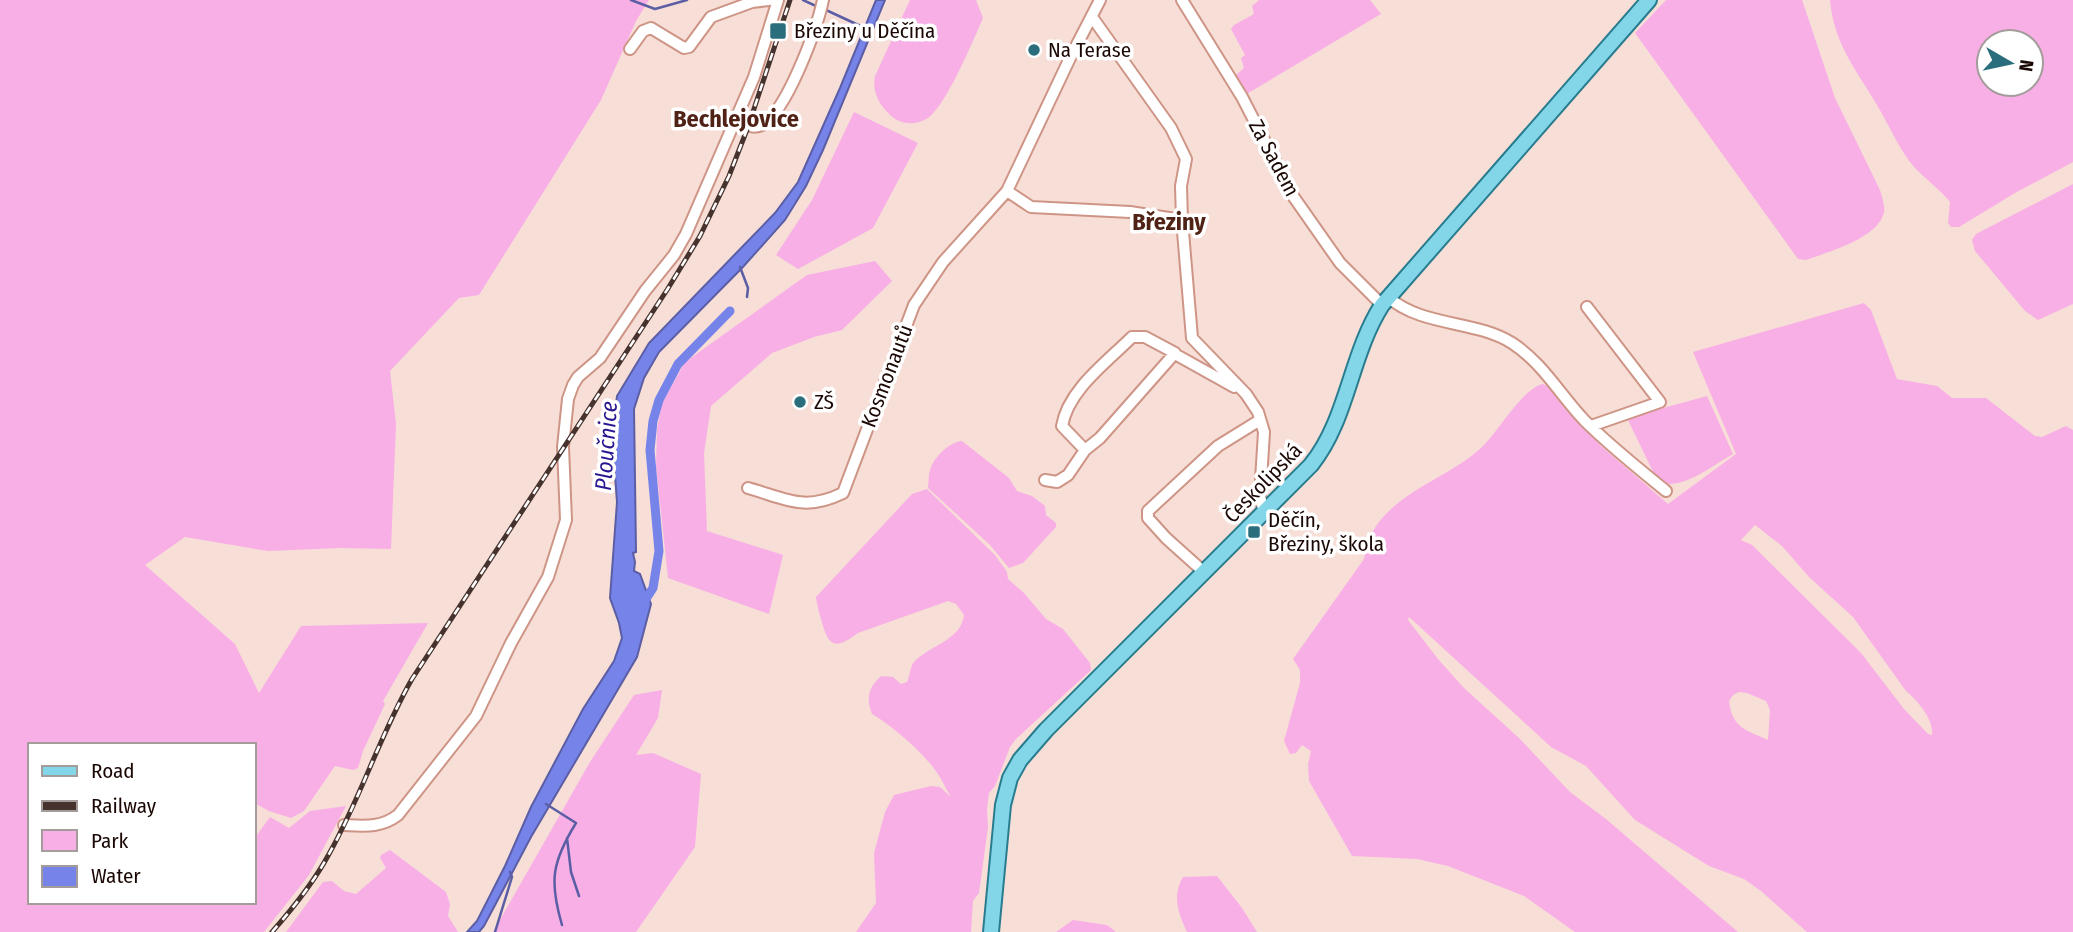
<svg xmlns="http://www.w3.org/2000/svg" width="2073" height="932" font-family="'Fira Sans Condensed',sans-serif">
	<rect width="100%" height="100%" fill="#f7ded7"/>
	<path fill="#f8afe6" fill-rule="evenodd" d="M0,0H649L636,21L601,100L479,295L459,298L390,371L396,424L391,549L341,548L268,551L185,537L145,565L235,644L259,693L301,626L428,623L383,701L385,704L363,751L358,768L353,770L335,766L304,811L291,818L269,811L254,803V745H30V902H254V839L270,817L289,828L310,811L346,806L309,875L264,932H0Z
		M910,0H976L983,18C974,39 946,106 928,118C915,126 900,125 889,114C878,103 872,91 875,76Z
		M1259,0H1370L1381,14L1245,95L1234,77L1244,68L1241,58L1245,55L1231,29L1234,25L1254,14L1252,6Z
		M1666,0H1802L1835,98L1880,190C1882,197 1885,205 1884,212C1879,238 1828,252 1806,260L1798,259L1635,33Z
		M1830,0H2073V162L2015,193L1959,227H1951L1948,223L1950,202C1940,189 1926,180 1915,168C1900,151 1892,131 1881,112C1860,74 1834,47 1830,0ZM1989,42H2031V84H1989Z
		M854,112L918,143L873,228L798,269L776,255L812,200Z
		M2073,184V304L2038,320L2025,311L1975,251L1972,240L1976,234Z
		M875,261L892,281L842,330L814,337L772,353L711,406L704,453L707,531L783,555L769,614L668,578L656,466L657,429L662,403L685,362L807,275Z
		M1864,303L1871,310L1897,379L1937,386L1952,398H1986L2035,436L2042,437L2066,426L2073,430V932H1807L1761,891L1744,879L1709,866L1635,820L1586,766L1551,747L1409,617L1408,620L1438,659L1464,688L1519,738L1570,792L1606,819L1738,932H1575L1524,896L1448,866L1417,859L1352,856L1309,781L1308,764L1311,751L1302,745L1296,753L1290,754L1284,741L1300,683V670L1293,659L1364,559C1368,542 1371,530 1384,516C1413,485 1456,473 1484,445C1499,430 1523,388 1543,384L1547,386L1601,446L1668,504L1736,454L1693,352ZM1755,525L1782,546L1809,577L1853,617L1906,691C1917,700 1934,719 1932,735L1928,734L1904,709L1861,653L1752,545L1741,540ZM1739,692L1747,693L1766,701L1770,710L1768,740C1746,730 1732,728 1729,701L1733,695Z
		M1707,396L1733,454C1711,466 1683,491 1658,482L1627,418Z
		M962,441L1009,478L1017,491L1032,496L1045,506L1046,515L1056,523V527L1023,563L1009,568L990,545L928,488C929,482 928,476 930,470C933,458 949,442 962,441Z
		M927,489L995,555L1007,572L1008,579L1024,593L1046,619L1063,629L1090,663L1091,670L1016,739L1010,747L995,786L989,793L987,809L988,827L979,893L973,901L971,932H856L876,903L874,853L885,812L894,795L931,786L940,787L951,797C947,791 944,784 941,779C929,757 894,727 872,714C866,698 868,688 881,676L893,677L901,684L907,682C910,676 910,665 915,661C931,645 961,640 964,615L956,604L948,601L858,633C834,651 828,646 821,619C819,611 817,606 816,597L912,494Z
		M662,690L658,718L636,755L653,753L701,774L695,847L636,932H493L590,762L634,695Z
		M390,850L446,892L450,904L448,916L458,932H286L323,882L332,881L344,891L356,894L386,868L380,858L381,855Z
		M1217,876L1242,908L1257,932H1187C1178,913 1172,895 1183,877Z
		M1073,920L1107,925L1116,932H1056Z"/>
	<path fill="#7683e9" stroke="#5b5ea4" stroke-width="2" d="M876,0H885L823,150L806,186L785,220L742,268L659,352L644,378L634,409L636,552L633,553L635,562L634,571L640,574L651,604L637,657L531,837L484,926L479,932H467L477,921L505,866L531,807L583,709L614,661L622,638L619,623L610,598L617,502L612,435L617,396L649,343L775,213L798,182L840,88Z"/>
	<g fill="none" stroke-linecap="round" stroke-linejoin="round">
		<path stroke="#5b5ea4" stroke-width="2.5" d="M631,0L655,9L687,0
			M803,0L816,6
			M826,10L867,29
			M740,267L748,288L747,297
			M546,804L576,823C552,862 549,881 562,925
			M567,838L571,872L579,896
			M495,932L512,877L510,872"/>
		<path stroke="#7683e9" stroke-width="9" d="M642,605L653,588L659,551L650,450L653,421L659,400L678,364L730,311"/>
		<g stroke="#ce9586" stroke-width="14">
			<path id="minor" d="M1182,0L1242,97L1293,196L1340,263L1382,305
				M1092,17L1171,128L1186,159L1181,186L1182,220L1192,338L1246,394L1258,412L1264,432L1260,496L1264,513
				M630,49L643,31L651,28L684,48L689,47L711,17L752,2L769,0
				M736,121C744,125 753,129 762,125C787,111 817,28 823,0
				M1007,191L1031,207L1130,212L1182,220
				M1388,297C1422,327 1476,320 1512,343C1543,363 1560,395 1585,421C1610,446 1638,468 1666,491
				M1587,307L1660,402L1591,426
				M1132,337H1145L1175,353L1100,438L1085,450L1062,426C1068,390 1107,362 1132,337Z
				M1173,353L1234,387
				M1045,480L1057,482L1068,475L1085,450
				M748,488C787,499 804,512 843,493L914,305L943,262L1007,191L1069,60L1100,0
				M1205,573L1166,538L1148,518V511L1218,446L1260,420
				M344,825C365,826 381,828 398,815L476,716L511,643L548,577L566,520L563,447L568,399L573,385L578,377L600,358L645,291L674,255L686,234L754,77L778,0"/>
		</g>
		<g stroke="#287c8e" stroke-width="18">
			<path id="major" d="M991,932L1003,805L1010,778L1020,760L1046,730L1311,465C1348,419 1350,355 1382,305L1649,0"/>
		</g>
		<use href="#minor" stroke="#fff" stroke-width="10"/>
		<use href="#major" stroke="#82d6e8" stroke-width="14"/>
		<g stroke="#47332e" stroke-width="5">
			<path id="rail" d="M272,932C294,907 314,882 329,854C361,797 380,735 412,679L667,290L700,236L729,176L748,127L790,0"/>
		</g>
		<use href="#rail" stroke="#fff" stroke-width="2.5" stroke-dasharray="8" stroke-linecap="butt"/>
	</g>
	<g fill="#2a6e7e" stroke="#fff" stroke-width="2.5">
		<rect x="769" y="22" width="18" height="18" rx="3.5"/>
		<circle cx="1034" cy="50" r="7"/>
		<circle cx="800" cy="402" r="7"/>
		<rect x="1247" y="525" width="14" height="14" rx="3.5"/>
	</g>
	<g text-anchor="middle" stroke-width="7" stroke-linejoin="round" paint-order="stroke">
		<g font-size="21" fill="#1b0804" stroke="#fff" text-anchor="start">
			<text x="794" y="38">Březiny u Děčína</text>
			<text x="1048" y="57">Na Terase</text>
			<text x="814" y="409">ZŠ</text>
			<text x="1268" y="527">Děčín,<tspan x="1268" dy="24">Březiny, škola</tspan></text>
		</g>
		<g font-size="21" fill="#1b0804" stroke="#fff">
			<text transform="translate(1274 158) rotate(62)" y="7">Za Sadem</text>
			<text transform="translate(887 376) rotate(-69)" y="7">Kosmonautů</text>
			<text transform="translate(1263 483) rotate(-46)" y="7">Českolipská</text>
		</g>
		<g font-size="23" font-style="italic" fill="#281791" stroke="#fff">
			<text transform="translate(606 446) rotate(-86)" y="8">Ploučnice</text>
		</g>
		<g font-size="24" font-weight="bold" fill="#502216" stroke="#fff">
			<text x="736" y="127">Bechlejovice</text>
			<text x="1169" y="230">Březiny</text>
		</g>
	</g>
	<rect x="28" y="743" width="228" height="161" fill="#ffffff" stroke="#a49c9b" stroke-width="2"/>
	<rect x="42" y="766" width="35" height="10" fill="#82d6e8" stroke="#a49c9b" stroke-width="2"/>
	<text x="91" y="778" font-size="21" fill="#1b0804">Road</text>
	<rect x="42" y="801" width="35" height="10" fill="#47332e" stroke="#a49c9b" stroke-width="2"/>
	<text x="91" y="813" font-size="21" fill="#1b0804">Railway</text>
	<rect x="42" y="830" width="35" height="21" fill="#f8afe6" stroke="#a49c9b" stroke-width="2"/>
	<text x="91" y="848" font-size="21" fill="#1b0804">Park</text>
	<rect x="42" y="866" width="35" height="21" fill="#7683e9" stroke="#a49c9b" stroke-width="2"/>
	<text x="91" y="883" font-size="21" fill="#1b0804">Water</text>
	<g transform="translate(2010 63) rotate(99)"><circle r="33" fill="#ffffff" stroke="#a49c9b" stroke-width="2"/>
	<path d="M0-5L12 26L0 18L-12 26Z" fill="#2a6e7e"/>
	<text y="-10" font-size="19" font-weight="bold" text-anchor="middle" fill="#1b0804">N</text>
	</g>
</svg>
